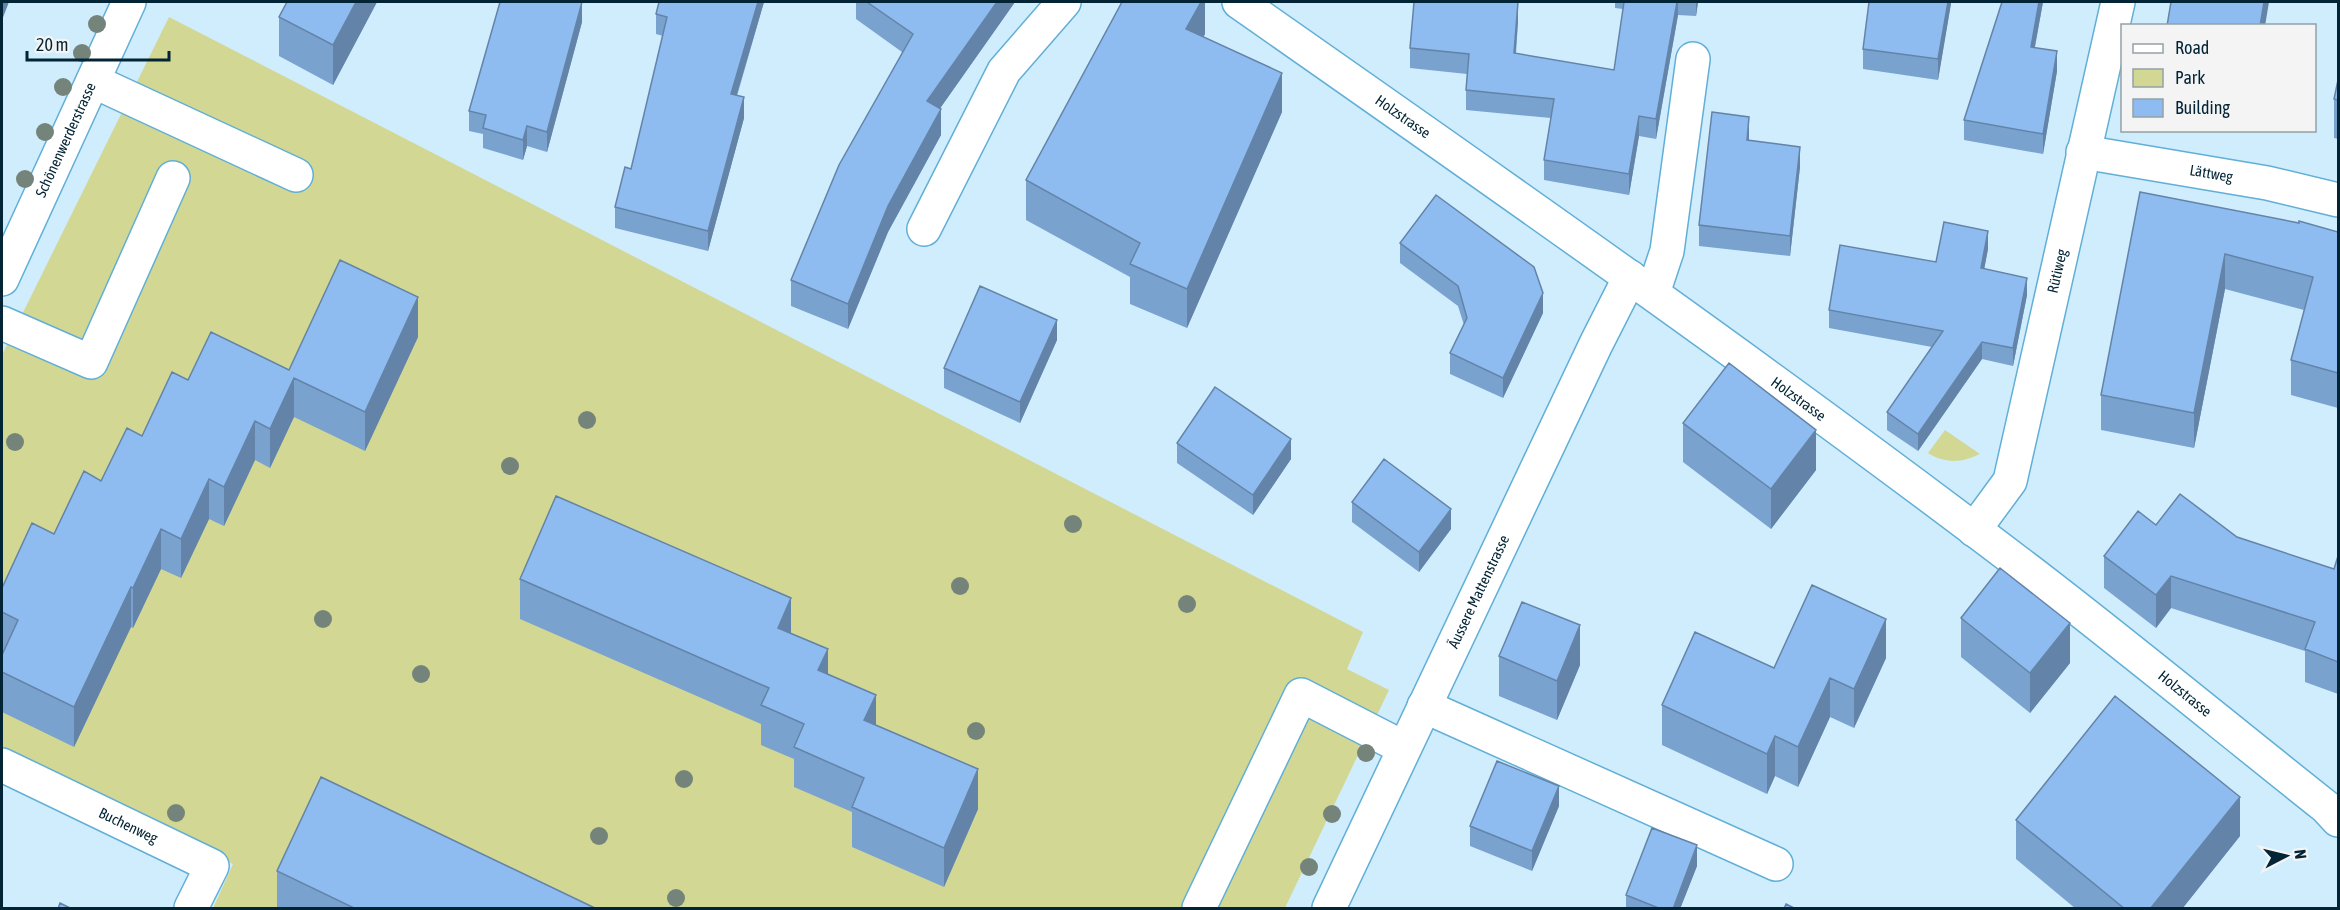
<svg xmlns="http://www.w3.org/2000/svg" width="2340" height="910" font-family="'Asap Condensed',sans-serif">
	<rect width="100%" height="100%" fill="#cfedfd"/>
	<path fill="#d2d893" d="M169,17L1363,632L1347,669L1389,690L1285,908H213L233,864L2,748V355Z
		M1945,430L1980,454C1963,462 1949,464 1931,455L1928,453Z"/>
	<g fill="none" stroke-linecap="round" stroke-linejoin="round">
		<g stroke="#61afd7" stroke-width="36">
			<g id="minor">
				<path id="s1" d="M1239,2C1512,193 1785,384 2050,587C2143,659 2234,734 2326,807L2338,820"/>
				<path d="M93,81L296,175"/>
				<path id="s2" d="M2083,152L2267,183L2338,200"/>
				<path d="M924,229L1004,71L1064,2"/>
				<path id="s3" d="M2,279L129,2"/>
				<path d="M1653,293L1667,251L1693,59"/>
				<path d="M2,323L91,362L173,178"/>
				<path id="s4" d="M1974,530L2010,481L2118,2"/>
				<path d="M1424,706L1776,864"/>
				<path id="s5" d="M2,765L212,866L191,908"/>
				<path d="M1199,908L1301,695L1404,748"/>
				<path id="s6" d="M1329,908L1596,344L1630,277"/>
			</g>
		</g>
		<use href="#minor" stroke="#fff" stroke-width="33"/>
	</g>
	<g fill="#75847a">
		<circle cx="97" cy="24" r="9"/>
		<circle cx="82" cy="53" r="9"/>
		<circle cx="63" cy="87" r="9"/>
		<circle cx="45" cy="132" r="9"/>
		<circle cx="25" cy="179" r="9"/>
		<circle cx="587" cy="420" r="9"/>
		<circle cx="15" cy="442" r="9"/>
		<circle cx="510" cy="466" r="9"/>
		<circle cx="1073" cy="524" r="9"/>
		<circle cx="960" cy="586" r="9"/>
		<circle cx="1187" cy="604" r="9"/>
		<circle cx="323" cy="619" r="9"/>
		<circle cx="421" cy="674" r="9"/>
		<circle cx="976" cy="731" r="9"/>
		<circle cx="1366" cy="753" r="9"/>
		<circle cx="684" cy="779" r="9"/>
		<circle cx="176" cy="813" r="9"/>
		<circle cx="1332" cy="814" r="9"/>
		<circle cx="599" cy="836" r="9"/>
		<circle cx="1309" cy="867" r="9"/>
		<circle cx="676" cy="898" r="9"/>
	</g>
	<path fill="#7aa2ce" d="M377,2L333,85L279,56V17Z
		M659,2H764L737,96L744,118L708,251L615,228V207L631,169L663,36L656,34V14Z
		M856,2H1015L940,108L941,135L888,232L848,329L791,306V280L902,52L856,19Z
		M1205,2V34L1203,37L1282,112L1187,328L1130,304V277L1026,220V180Z
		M1615,2H1698L1696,16L1678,15L1656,139L1639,136L1629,195L1544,180V160L1551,118L1466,110V90L1467,74L1410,68V48L1518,21L1516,54L1614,70L1623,9L1615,8Z
		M1951,2L1938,80L1863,69V49Z
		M2002,2H2043L2035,47L2057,71L2043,154L1964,140V120Z
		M582,22L547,152L527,146L523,160L483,148V134L469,131V111Z
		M2338,80V139L2334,138V99Z
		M1749,137V141L1800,167L1790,256L1699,246V225Z
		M2140,192L2338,232V408L2291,395V360L2304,310L2225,289L2194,448L2101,430V395Z
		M1400,243L1543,313L1503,398L1450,374V353L1464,325L1458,306L1400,263Z
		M1988,249L1984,269L2027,295L2013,366L1982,359L1918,451L1887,430V412L1932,347L1829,328V310L1936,262Z
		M418,337L365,451L294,417L270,468L255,460L224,526L209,519L181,578L161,569L133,628L131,627L74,747L2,712V655L3,652H2V588L54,534L142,436L188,380L289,370Z
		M1057,340L1020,423L944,388V368Z
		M1683,423L1816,470L1771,529L1683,462Z
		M1177,443L1291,459L1253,515L1177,463Z
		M1352,502L1451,529L1419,572L1352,522Z
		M2156,525L2237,537L2334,569L2338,556V694L2305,682V651L2171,608L2156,628L2104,588V556Z
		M520,579L791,633L876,725L978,809L944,887L852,847V812L794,787V759L761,745V724L520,619Z
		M1961,618L2070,663L2030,713L1961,657Z
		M1499,656L1580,665L1557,720L1499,696Z
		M1886,658L1854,728L1830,717L1798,787L1775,776L1767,794L1662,745V705L1774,668Z
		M1559,806L1532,871L1470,846V826Z
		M2016,820L2240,836L2182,909H2076L2016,859Z
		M1697,866L1680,909H1626V895Z
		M277,871L597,909H277Z"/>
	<path fill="#6384a8" d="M2,2H9L2,20Z
		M356,2H377L333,85V45Z
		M582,2V22L547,152V132Z
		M758,2H764L731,114V94Z
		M997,2H1015L927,127V101Z
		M1201,2H1205V34L1186,69V29Z
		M1518,2V21L1514,73V53Z
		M1677,2H1678V15L1656,139V119Z
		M1696,2H1698L1696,16Z
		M1948,2H1951V4L1938,80V59Z
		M2039,2H2043L2031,67V47Z
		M2264,2H2269L2265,26H2260Z
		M2057,51V71L2043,154V134Z
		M1282,73V112L1187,328V289Z
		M744,97V118L708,251V231Z
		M941,109V135L888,232L848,329V304L888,206Z
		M1639,116V136L1629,195V174Z
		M1749,117V137L1747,161V140Z
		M527,126V146L523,160V140Z
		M1800,147V167L1790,256V236Z
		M1988,231V249L1981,286V268Z
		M2225,254V289L2194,448V413Z
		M2027,278V295L2013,366V348Z
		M1543,293V313L1503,398V378Z
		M418,297V337L365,451V412Z
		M1057,320V340L1020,423V402Z
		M1982,342V359L1918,451V434Z
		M294,378V417L270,468V429Z
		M255,421V460L224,526V487Z
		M1816,430V470L1771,529V489Z
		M1291,439V459L1253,515V495Z
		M209,479V519L181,578V539Z
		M1451,509V529L1419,572V552Z
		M161,529V569L133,628V588Z
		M2171,576V608L2156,628V595Z
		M131,587V627L74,747V707Z
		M791,598V638L778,628Z
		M1886,619V658L1854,728V689Z
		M2070,623V663L2030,713V673Z
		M1580,625V665L1557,720V681Z
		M828,649V689L818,670Z
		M1830,678V717L1798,787V747Z
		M876,695V734L864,720Z
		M1775,736V776L1767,794V754Z
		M978,769V809L944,887V848Z
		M1559,786V806L1532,871V851Z
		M2240,797V836L2182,909H2150Z
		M1697,845V866L1680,909H1673Z"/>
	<path fill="#8ebcf0" stroke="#6384a8" stroke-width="1.5" d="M287,2H356L333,45L279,17Z
		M500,2H582L547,132L527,126L523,140L483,128L486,115L469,111Z
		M659,2H758L731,94L744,97L708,231L615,207L625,167L631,169L667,17L656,14Z
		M867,2H997L927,101L941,109L888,206L848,304L791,280L839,165L913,34Z
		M1122,2H1201L1186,29L1282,73L1187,289L1130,264L1140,243L1026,180Z
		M1414,2H1518L1514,53L1614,70L1624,2H1677L1656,119L1639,116L1629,174L1544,160L1554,99L1466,90L1469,54L1410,48Z
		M1869,2H1948L1938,59L1863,49Z
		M2002,2H2039L2031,47L2057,51L2043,134L1964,120Z
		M2171,2H2264L2260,26H2167Z
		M2338,80V100L2334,99Z
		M1712,112L1749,117L1747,140L1800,147L1790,236L1699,225Z
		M2140,192L2299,223V221L2338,232V373L2291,360L2313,277L2225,254L2194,413L2101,395Z
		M1436,195L1534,267L1543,293L1503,378L1450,353L1467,318L1458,286L1400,243Z
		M1944,222L1988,231L1981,268L2027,278L2013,348L1982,342L1918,434L1887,412L1943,331L1829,310L1840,245L1936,262Z
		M340,260L418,297L365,412L294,378L270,429L255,421L224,487L209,479L181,539L161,529L133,588L131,587L74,707L2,672V655L18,620L2,612V588L32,523L54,534L84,471L101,481L127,428L142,436L172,372L188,380L211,332L289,370Z
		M980,286L1057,320L1020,402L944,368Z
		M1729,363L1816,430L1771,489L1683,423Z
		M1215,387L1291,439L1253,495L1177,443Z
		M1384,459L1451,509L1419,552L1352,502Z
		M2180,494L2237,537L2334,569L2338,556V662L2305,649L2315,622L2171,576L2156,595L2104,556L2138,511L2156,525Z
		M556,496L791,598L778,628L828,649L818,670L876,695L864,720L978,769L944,848L852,807L864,778L794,747L804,724L761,705L769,688L520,579Z
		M2000,568L2070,623L2030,673L1961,618Z
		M1812,585L1886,619L1854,689L1830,678L1798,747L1775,736L1767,754L1662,705L1695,632L1774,668Z
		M1522,602L1580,625L1557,681L1499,656Z
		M2115,696L2240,797L2150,909H2125L2016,820Z
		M1497,761L1559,786L1532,851L1470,826Z
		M321,777L597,909H356L277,871Z
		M1652,828L1697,845L1673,909H1661L1626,895Z
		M60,903L72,909H58Z
		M1786,904L1796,909H1784Z"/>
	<g text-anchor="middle" stroke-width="5" stroke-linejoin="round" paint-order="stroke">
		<g font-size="15" fill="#022434" stroke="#f4f4f4">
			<text dy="5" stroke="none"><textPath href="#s1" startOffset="200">Holzstrasse</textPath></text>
			<text dy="5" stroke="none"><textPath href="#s3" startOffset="153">Schönenwerderstrasse</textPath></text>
			<text dy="5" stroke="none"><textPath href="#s2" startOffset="130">Lättweg</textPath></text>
			<text dy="5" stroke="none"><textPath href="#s4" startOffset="276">Rütiweg</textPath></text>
			<text dy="5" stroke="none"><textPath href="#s1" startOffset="686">Holzstrasse</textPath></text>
			<text dy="5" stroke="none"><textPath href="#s6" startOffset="350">Äussere Mattenstrasse</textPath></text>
			<text dy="5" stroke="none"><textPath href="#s1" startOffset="1172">Holzstrasse</textPath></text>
			<text dy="5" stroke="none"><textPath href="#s5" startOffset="140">Buchenweg</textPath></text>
		</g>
	</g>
	<rect width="2340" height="910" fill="none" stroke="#022434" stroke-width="6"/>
	<rect x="2121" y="24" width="195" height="108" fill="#f4f4f4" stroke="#93a1a7" stroke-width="1.5"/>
	<rect x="2133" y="44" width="30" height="9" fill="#ffffff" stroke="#93a1a7" stroke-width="1.5"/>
	<text x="2175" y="54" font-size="18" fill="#022434">Road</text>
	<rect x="2133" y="69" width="30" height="18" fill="#d2d893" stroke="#93a1a7" stroke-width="1.5"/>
	<text x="2175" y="84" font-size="18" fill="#022434">Park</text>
	<rect x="2133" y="99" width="30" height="18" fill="#8ebcf0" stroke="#93a1a7" stroke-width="1.5"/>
	<text x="2175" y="114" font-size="18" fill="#022434">Building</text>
	<g transform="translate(2286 856) rotate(83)" stroke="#f4f4f4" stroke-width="4.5" paint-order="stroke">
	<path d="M0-4.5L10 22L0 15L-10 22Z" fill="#022434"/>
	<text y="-9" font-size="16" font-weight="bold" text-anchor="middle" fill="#022434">N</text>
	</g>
	<path d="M27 51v9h142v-9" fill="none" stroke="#022434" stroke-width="3"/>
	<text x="36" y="51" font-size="18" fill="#022434" stroke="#f4f4f4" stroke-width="4.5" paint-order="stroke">20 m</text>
</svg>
